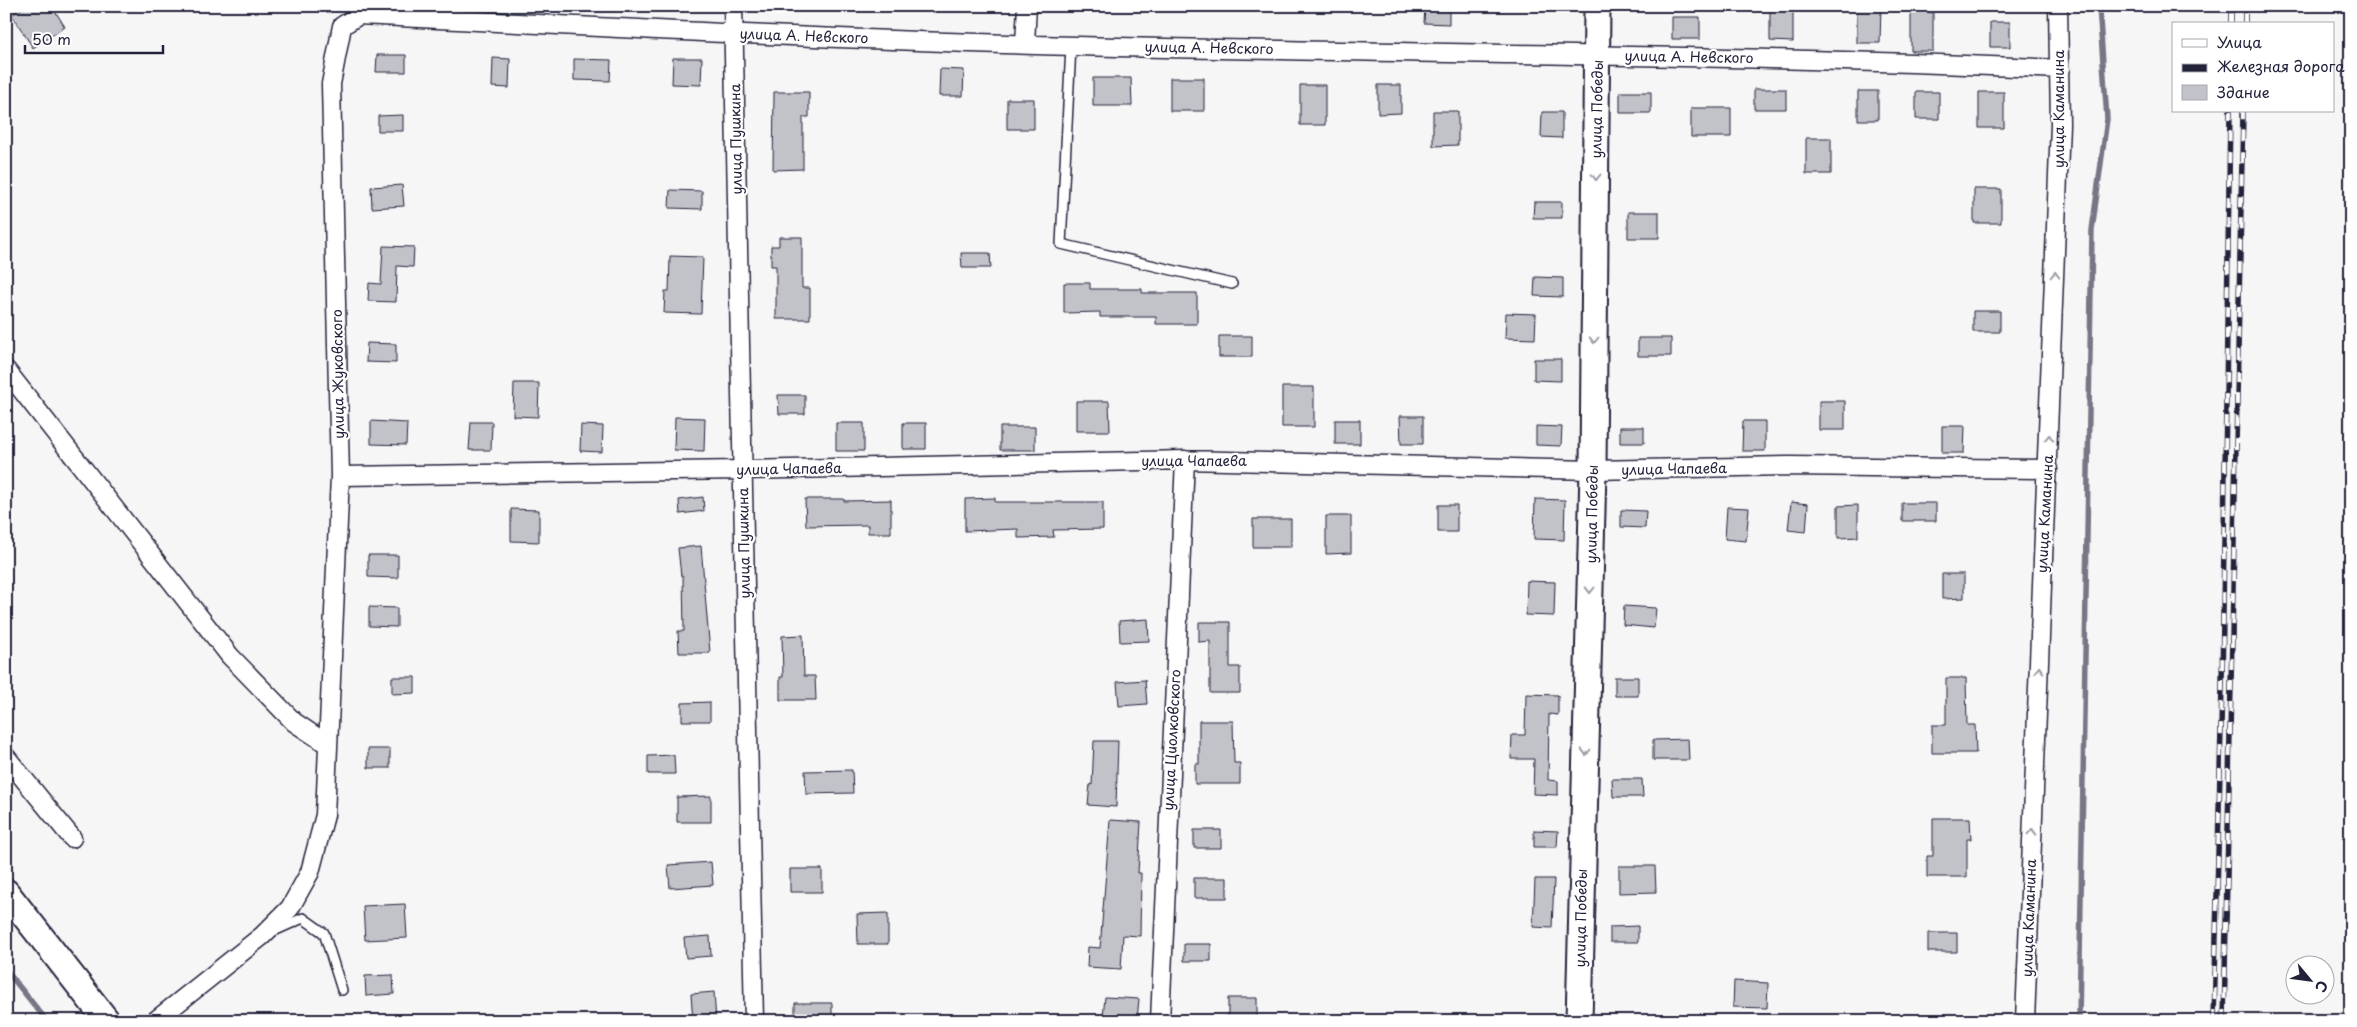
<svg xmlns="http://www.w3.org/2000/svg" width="2357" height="1027" font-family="'Playpen Sans',sans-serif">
	<rect width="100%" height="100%" fill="#f6f6f7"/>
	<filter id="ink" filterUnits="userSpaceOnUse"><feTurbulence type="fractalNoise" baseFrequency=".02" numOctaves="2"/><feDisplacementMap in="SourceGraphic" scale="10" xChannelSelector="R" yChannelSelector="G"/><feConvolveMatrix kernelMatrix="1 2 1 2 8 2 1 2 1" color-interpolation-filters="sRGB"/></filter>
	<g filter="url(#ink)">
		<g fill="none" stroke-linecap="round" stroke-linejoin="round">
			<path stroke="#767685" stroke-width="5.5" d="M6,970L47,1021
				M2079,1021L2092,230L2107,119L2099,6"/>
		</g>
		<path fill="#c2c2c9" stroke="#22223b" d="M26,6H52L65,27L33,48L12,15Z
			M1425,6H1449V24L1424,23Z
			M1857,6H1881L1880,43H1857Z
			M1770,9H1793V42L1770,41Z
			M1911,12H1933V51H1911Z
			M1672,17H1700V39H1672Z
			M1990,22H2010V47H1990Z
			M377,55H406V72H376Z
			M493,58L510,59L509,88L492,87Z
			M673,58H702L701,85L672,84Z
			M574,59L611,60L610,81L574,80Z
			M940,69L964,70L963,96H939Z
			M1093,78H1131L1132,106H1093Z
			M1170,78H1204V111H1170Z
			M1300,85H1325V125H1300Z
			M1378,85H1401V113L1378,114Z
			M1754,89H1786V109H1754Z
			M1858,91H1878V120H1858Z
			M774,92H809V117H803V169L773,170Z
			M1620,92H1651V113H1620Z
			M1916,92H1939V119H1916Z
			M1979,92H2004V128H1979Z
			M1007,99H1034V129H1007Z
			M1691,108H1731V137H1691Z
			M1433,111H1458V145L1433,146Z
			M1542,112H1562V138L1541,137Z
			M403,115V131H378V116Z
			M1806,138H1831V174H1806Z
			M402,185L404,206L372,208L371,187Z
			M1974,189H2001V223H1974Z
			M670,190L702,191V209L669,208Z
			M1534,202H1562V218H1533Z
			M1628,212H1659V238H1628Z
			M779,237H802V288H810V319H776V266H771V246H779Z
			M383,246L414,247L413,267L397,266L396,302L368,301L369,283L381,284Z
			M961,253H990L991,268H962Z
			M670,256L703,257L701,314L664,313L665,291H669Z
			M1535,277L1563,278V297L1534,296Z
			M1064,283H1090V289H1142V293H1197V324H1156V317H1100V312L1064,313Z
			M1973,311H2000V332H1973Z
			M1506,313L1536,314L1535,339L1505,338Z
			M1219,336H1252V357H1219Z
			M1638,338H1671V356H1638Z
			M367,343L396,344V363L366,362Z
			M1534,359H1561V381L1534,380Z
			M514,383H539L538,417L513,416Z
			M1282,387H1314V427H1282Z
			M778,395H805V414H779Z
			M1076,401H1109L1110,431H1076Z
			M1819,401H1845V430H1819Z
			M1400,416H1423V444H1401Z
			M675,417L705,418L704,451L674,450Z
			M1335,420H1360V444H1335Z
			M371,421L407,423L406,445L371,444Z
			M1743,421H1765V451H1742Z
			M471,422H492L491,450H469Z
			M836,423H864V451H836Z
			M903,423H926V449H903Z
			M581,425L603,426L602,452L580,451Z
			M1536,426L1562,427L1561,446L1536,445Z
			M1942,426H1965L1964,453H1942Z
			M1000,427H1035V450H1000Z
			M1620,427H1644V443H1620Z
			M703,497L704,511L680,514L679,500Z
			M995,498V502H1103V529L1053,530L1054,537L1018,538V529L965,531V499Z
			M805,499H844V501L891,500V533H868V525L806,526Z
			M1535,499L1565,500L1564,540L1534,539Z
			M1791,502L1808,504L1806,532L1788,530Z
			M1902,503H1936V521H1902Z
			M1438,505H1457V532H1438Z
			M1858,505V537L1838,538V506Z
			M1727,507L1749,508L1746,541L1725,539Z
			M511,509L539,510V542L511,541Z
			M1621,510L1646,511L1645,528L1621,527Z
			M1326,516H1351V553L1326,554Z
			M1253,519H1291V547H1253Z
			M701,546L710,653H679L678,631H684L683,576H681L678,548Z
			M368,555H398V578L368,577Z
			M1942,574H1964V598L1942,599Z
			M1527,581L1555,582L1554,616L1526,615Z
			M1624,606L1656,608L1654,628L1623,625Z
			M369,607L397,608V627L369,626Z
			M1148,619L1149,641L1120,642L1119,621Z
			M1199,622H1230V667H1240V693H1210V641L1199,642Z
			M803,635L804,676H815L816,700H780V677H783L782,636Z
			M392,677H415V693L392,694Z
			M1615,677H1638V696H1615Z
			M1946,678H1966L1967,725H1975L1976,753H1932V725H1946Z
			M1145,680L1147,704L1119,706L1117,682Z
			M1526,694L1558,695V715L1549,714L1548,780L1558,781V795L1533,794L1534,759H1511L1512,735H1525Z
			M710,702V721H682V703Z
			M1199,721H1233L1234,763H1240V784H1195V764H1199Z
			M1688,739L1689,760H1653V740Z
			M1094,741H1118L1116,807L1088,805L1090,784L1092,785Z
			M368,749H390V768H368Z
			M674,755L675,774H648V756Z
			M852,770L853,793L806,794L805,771Z
			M1612,779H1642L1643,797H1613Z
			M711,796V822H677V797Z
			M1933,818H1970L1971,839H1967V877H1927V856H1933Z
			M1110,820L1141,822L1138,873H1141L1140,936L1123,935L1121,969L1087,967L1088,947L1100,948Z
			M1194,830H1221V848H1194Z
			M1534,830L1558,831L1557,847H1534Z
			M711,862L713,885L670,888L668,865Z
			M1619,866H1655L1656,892L1619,893Z
			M790,869H822V892H790Z
			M1194,878H1227V898H1194Z
			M1535,879H1554L1552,928L1533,927Z
			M405,904L407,938L365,940L363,906Z
			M888,913V944H858L857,914Z
			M1638,926V942H1610V927Z
			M1928,933H1957V952H1928Z
			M710,936L711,956L686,958L684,938Z
			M1184,944H1211V961H1184Z
			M393,975L394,994L366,996L365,976Z
			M1734,981L1768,983L1767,1008L1733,1007Z
			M714,992L716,1021H693L691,994Z
			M1105,997L1139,999L1137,1020L1103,1017Z
			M1228,998H1257V1019L1228,1020Z
			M795,1003H832V1021H795Z"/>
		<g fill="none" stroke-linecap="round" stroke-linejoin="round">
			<g stroke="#22223b" stroke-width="12">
				<path id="lane" d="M1071,46L1061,244L1232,284
					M274,931L303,918L324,933L342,990"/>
			</g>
			<g stroke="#22223b" stroke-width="21">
				<path id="street" d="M733,6L754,1021
					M1025,43L1027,6
					M6,370L230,656L294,722L327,744
					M340,476L743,470L1185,460L1593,470L1789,466L2048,469
					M6,757L72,838
					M155,1021L262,936L290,908L310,872L325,815L340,476L331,84L342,26L359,15C598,27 837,40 1077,46C1404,54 1732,54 2060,69
					M1160,1021L1185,460
					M2025,1021L2060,124L2058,6"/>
			</g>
			<g stroke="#22223b" stroke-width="29">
				<path id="secondary" d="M6,892L107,1021
					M1579,1021L1593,470L1597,6"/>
			</g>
			<use href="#lane" stroke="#fff" stroke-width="9"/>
			<use href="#street" stroke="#fff" stroke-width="18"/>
			<use href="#secondary" stroke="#fff" stroke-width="25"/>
			<g stroke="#22223b" stroke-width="5.5">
				<path id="rail" d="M2231,24V6
					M2245,24V6
					M2214,1021L2222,686L2230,111
					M2224,1021L2243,111"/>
			</g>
			<use href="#rail" stroke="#fff" stroke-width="4" stroke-dasharray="11" stroke-linecap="butt"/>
		</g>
		<defs><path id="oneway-chevron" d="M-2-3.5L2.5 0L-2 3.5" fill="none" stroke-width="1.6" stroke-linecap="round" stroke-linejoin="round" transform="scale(1.25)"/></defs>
		<g stroke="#9c9ca7">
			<use href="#oneway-chevron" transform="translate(1596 177) rotate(91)"/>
			<use href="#oneway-chevron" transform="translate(2055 275) rotate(-88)"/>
			<use href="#oneway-chevron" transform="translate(1594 340) rotate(91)"/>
			<use href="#oneway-chevron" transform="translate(2049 438) rotate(-88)"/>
			<use href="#oneway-chevron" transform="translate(1590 590) rotate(91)"/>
			<use href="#oneway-chevron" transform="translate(2039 670) rotate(-88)"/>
			<use href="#oneway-chevron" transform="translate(1586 752) rotate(91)"/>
			<use href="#oneway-chevron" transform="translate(2032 832) rotate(-88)"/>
		</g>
	</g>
	<g text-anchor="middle" stroke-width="4.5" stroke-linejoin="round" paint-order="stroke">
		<g font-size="14" fill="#22223b" stroke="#fff">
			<text transform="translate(804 36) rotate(2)" y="5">улица А. Невского</text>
			<text transform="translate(1209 48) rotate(1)" y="5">улица А. Невского</text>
			<text transform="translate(1689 57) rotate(1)" y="5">улица А. Невского</text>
			<text transform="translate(1597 109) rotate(-89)" y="5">улица Победы</text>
			<text transform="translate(2059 109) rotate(-90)" y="5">улица Каманина</text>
			<text transform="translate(736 139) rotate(-91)" y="5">улица Пушкина</text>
			<text transform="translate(338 374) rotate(-91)" y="5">улица Жуковского</text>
			<text x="1194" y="466">улица Чапаева</text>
			<text transform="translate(789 469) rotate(-1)" y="5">улица Чапаева</text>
			<text transform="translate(1674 469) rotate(-1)" y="5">улица Чапаева</text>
			<text transform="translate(1592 514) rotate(-89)" y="5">улица Победы</text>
			<text transform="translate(2045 514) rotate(-87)" y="5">улица Каманина</text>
			<text transform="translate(744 543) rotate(-91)" y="5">улица Пушкина</text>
			<text transform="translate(1172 740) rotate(-87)" y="5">улица Циолковского</text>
			<text transform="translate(1581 918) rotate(-89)" y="5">улица Победы</text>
			<text transform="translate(2029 918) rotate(-88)" y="5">улица Каманина</text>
		</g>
	</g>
	<rect width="2357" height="1027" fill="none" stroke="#fff" stroke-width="25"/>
	<rect x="12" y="12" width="2332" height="1002" fill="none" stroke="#22223b" stroke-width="2" filter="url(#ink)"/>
	<rect x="2172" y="22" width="162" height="90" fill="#ffffff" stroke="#a7a7b1"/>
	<rect x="2182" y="39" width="25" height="8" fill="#ffffff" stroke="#a7a7b1"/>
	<text x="2217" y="48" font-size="15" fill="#22223b">Улица</text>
	<rect x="2182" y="64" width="25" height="8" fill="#22223b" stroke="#a7a7b1"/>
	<text x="2217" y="72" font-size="15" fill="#22223b">Железная дорога</text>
	<rect x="2182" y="85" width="25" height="15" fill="#c2c2c9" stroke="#a7a7b1"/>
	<text x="2217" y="98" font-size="15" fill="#22223b">Здание</text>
	<g transform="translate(2310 980) rotate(119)"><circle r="24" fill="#ffffff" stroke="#a7a7b1"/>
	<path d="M0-4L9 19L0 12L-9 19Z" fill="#22223b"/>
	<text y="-8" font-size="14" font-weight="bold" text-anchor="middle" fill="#22223b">С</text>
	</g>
	<path d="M25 45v8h138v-8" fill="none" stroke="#22223b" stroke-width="2.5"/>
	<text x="32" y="45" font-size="15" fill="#22223b" stroke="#ffffff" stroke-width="4" paint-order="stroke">50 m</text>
</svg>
